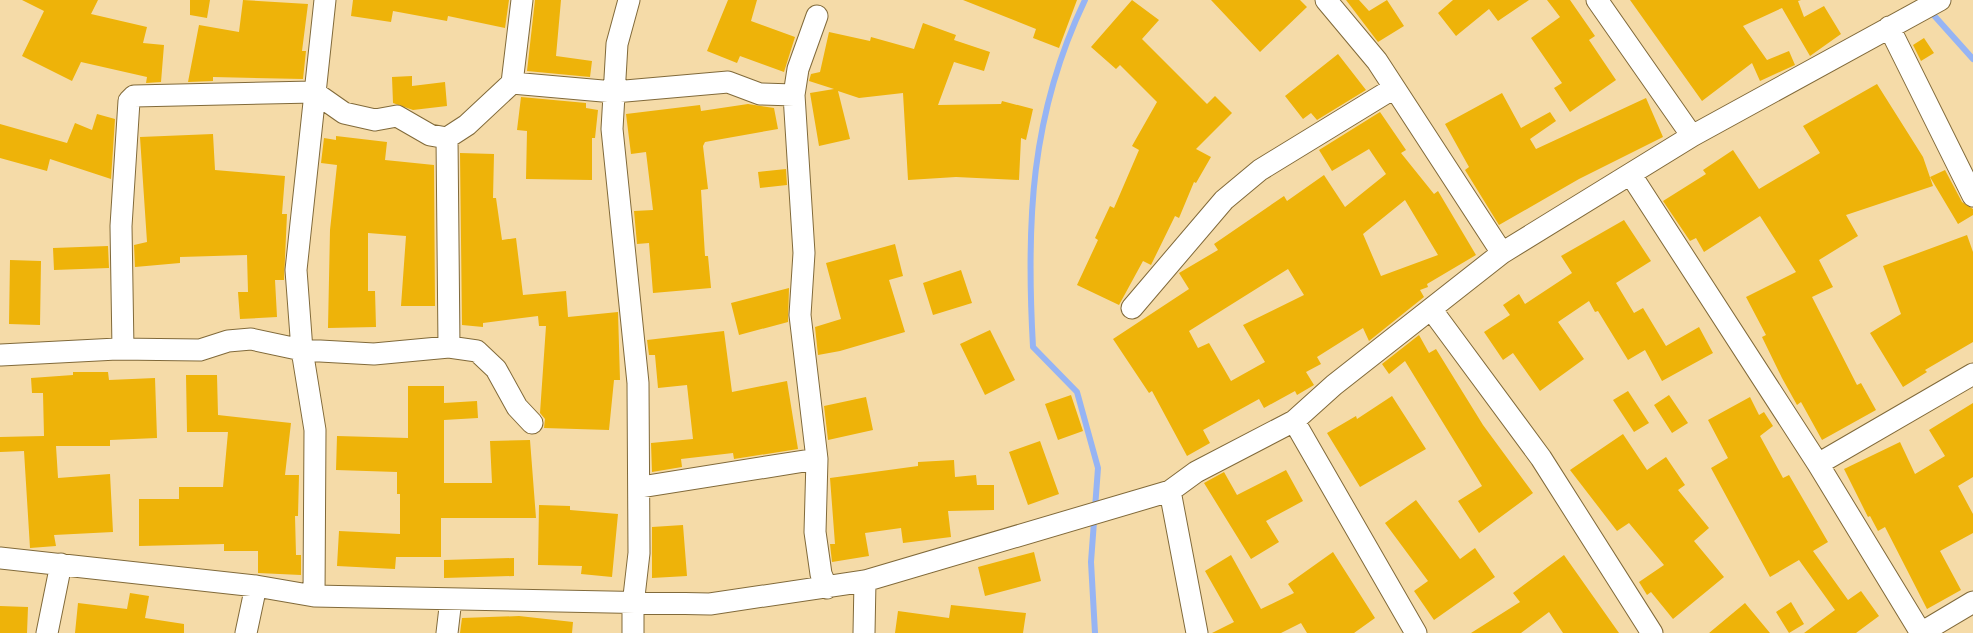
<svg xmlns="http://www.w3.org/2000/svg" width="1973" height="633" font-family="'PT Serif',serif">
	<rect width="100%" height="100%" fill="#f5dba8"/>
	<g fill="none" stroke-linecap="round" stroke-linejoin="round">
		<path stroke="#96b4f4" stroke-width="6" d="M1085,0C1030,115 1026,223 1033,347L1077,392L1098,468L1091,562L1095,633
			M1930,11L1973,59"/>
	</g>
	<path fill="#eeb309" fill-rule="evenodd" d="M22,0H98L91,14L147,27L143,43L164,45L161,82L146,83L147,77L81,62L72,81L22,56L44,11Z
		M190,0H210L207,18L190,15Z
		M243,0L308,4L302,51H306L303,79L213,77V81L188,82L199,25L239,32Z
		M353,0H509L505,28L448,16L447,21L393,11L391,22L351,16Z
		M535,0H561L556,56L592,61L590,77L527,71Z
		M728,0H757L751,21L795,37L784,72L740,56L737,63L707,51Z
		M963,0H1077L1059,48L1033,38L1036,29Z
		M1132,0L1159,20L1142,39L1207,104L1215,96L1232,113L1196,149L1211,157L1196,183L1194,182L1179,218L1175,216L1151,265L1143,261L1119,305L1077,285L1098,240L1095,238L1110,206L1114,208L1139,150L1132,146L1157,102L1120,65L1116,69L1091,47Z
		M1211,0H1300L1307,7L1260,52Z
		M1346,0H1359L1369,11L1387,0L1404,26L1378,42Z
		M1453,0H1529L1498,21L1489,9L1456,36L1438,13Z
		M1547,0H1570L1595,36L1589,40L1616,80L1570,112L1554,88L1562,83L1531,38L1560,17Z
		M1630,0H1801L1798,1L1804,17L1824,6L1841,34L1810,56L1782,8L1743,26L1767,60L1789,51L1795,65L1760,81L1752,63L1702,101Z
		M923,23L956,35L954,40L990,52L984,71L954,62L938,105L1001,104L1002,101L1033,109L1026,140L1021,138L1019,180L956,177L908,180L903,93L859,98L838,91L850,139L819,146L810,93L834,89L809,81L811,74L820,72L829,32L870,41L871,37L914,49Z
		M1924,38L1934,53L1921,61L1913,45Z
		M1338,54L1366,90L1317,120L1311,113L1303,119L1285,96Z
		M412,76V86L445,82L447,106L413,110L393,103L392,77Z
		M1877,84L1923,157L1933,186L1846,215L1858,236L1819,260L1833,287L1812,297L1857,385L1861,383L1876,410L1822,440L1801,402L1797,405L1782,378L1762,337L1766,335L1746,297L1796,272L1760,216L1704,252L1696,238L1690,241L1663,201L1706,174L1703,170L1733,150L1759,189L1820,153L1803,126Z
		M1502,93L1521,128L1550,112L1556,121L1530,139L1536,149L1646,98L1663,137L1579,179L1499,225L1465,170L1469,167L1445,124Z
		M521,97L586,103V108L598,110L595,138H592V180L526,179L527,131L517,130Z
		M748,104L774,108L778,129L705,142L703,146L708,189L701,190L705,256H708L711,288L653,293L649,243L637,244L634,211L653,210L646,152L631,154L626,114L700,105L701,111Z
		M1380,112L1406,150L1401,153L1434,194L1438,191L1476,255L1427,284L1428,287L1420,290L1424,297L1369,341L1363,328L1317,357L1321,364L1306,372L1314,385L1297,395L1295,391L1264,408L1259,399L1203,430L1210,443L1187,456L1152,391L1149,393L1113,339L1189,289L1179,273L1218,250L1214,244L1284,196L1287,201L1324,175L1345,207L1386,174L1369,149L1332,171L1319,150ZM1405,200L1438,255L1381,276L1363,234ZM1288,269L1304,295L1243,325L1265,362L1231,381L1209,343L1198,348L1189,331Z
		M97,114L115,119L111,179L50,159L47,171L0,158V124L67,143L75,123L92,130Z
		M213,134L215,170L285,176L282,214H287L284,280H275L277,317L240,319L238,292H248L247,255L180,257V263L135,267L134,245L147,242L140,137Z
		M336,136L387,142L385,160L434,165L435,306H401L406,236L368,233V291H375L376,327L328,328L330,230L337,165L321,163L324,138L336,140Z
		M460,153L494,154L493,198H496L502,240L516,238L523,295L566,291L568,317L618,312L620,380H614L609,430L544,428L545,419L540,413L546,326H539L538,316L483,323V327L462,325Z
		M786,169L787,185L760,188L758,172Z
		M1945,170L1962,202L1973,209V215L1958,224L1930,177Z
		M1624,220L1651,261L1616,283L1634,313L1643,308L1666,346L1699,327L1713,353L1662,381L1645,350L1628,360L1598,311L1595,312L1589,301L1558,322L1584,359L1540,391L1513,353L1503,360L1484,332L1510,315L1503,305L1519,294L1525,304L1572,273L1561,256Z
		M1967,235L1973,252V342L1925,370L1927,372L1903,387L1870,333L1901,314L1883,266Z
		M895,244L903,276L889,280L905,332L840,351L818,355L815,327L841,319L826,263Z
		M108,246L109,268L54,270L53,248Z
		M10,260L41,261L40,325L9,324Z
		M961,270L972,303L933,315L923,283Z
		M789,288L788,322L739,335L731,303Z
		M990,330L1015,380L985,395L960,344Z
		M724,331L732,392L787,381L798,449L734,459L733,453L681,459L682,467L652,472L651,443L693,439L687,385L658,388L655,355H649L647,340Z
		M1419,335L1429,353L1436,349L1483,425L1533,493L1479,533L1458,501L1482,486L1405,361L1389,374L1382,364Z
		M73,372H108L109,380L155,378L157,438L110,440V446H56L58,478L110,474L113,532L54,535L56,546L30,548L24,451L0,452V437L44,436L43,393H32L31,378L73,375Z
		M186,375H217L218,415L291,423L285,475H299L298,516H295L296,555H301V575L258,573V551H224V544L139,546V499H179V487H223L228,432H187Z
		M408,386H444V403L477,401L478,418L444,420V483H492L490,441L530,440L536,518H441V557H396L395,569L337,566L339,531L400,534V494H397V472L336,470L337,436L408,438Z
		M1628,391L1649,423L1634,432L1613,400Z
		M1071,395L1083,431L1058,440L1045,404Z
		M1669,395L1688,423L1672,433L1654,405Z
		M1392,396L1426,449L1360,487L1327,433L1356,416L1357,419Z
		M866,397L873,430L828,440L824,406Z
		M1750,397L1759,415L1764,412L1773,426L1760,436L1783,478L1789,475L1828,542L1813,551L1848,600L1861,591L1879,616L1856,633H1804L1835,610L1799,560L1770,577L1711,468L1728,458L1708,420Z
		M1973,403V477L1958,486L1973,514V533L1940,551L1961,590L1927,609L1885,527L1878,531L1870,516L1868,517L1844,469L1900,442L1915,474L1945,456L1929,430Z
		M1623,434L1647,470L1666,457L1685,485L1678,490L1709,528L1694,541L1724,577L1673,619L1651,592L1647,595L1639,582L1664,565L1629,523L1617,531L1570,470Z
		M1040,441L1059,494L1028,505L1009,452Z
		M954,460L955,477L976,475L977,485H994V510L948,511L951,537L903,543L901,528L865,533L869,556L832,562L830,544H835L830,478L918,466V462Z
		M1286,470L1303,501L1266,521L1279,542L1251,559L1204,483L1224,472L1237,495Z
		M1416,500L1460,559L1475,548L1495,577L1434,620L1414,591L1428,581L1385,523Z
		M539,505L570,506V510L618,514L612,577L581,574L582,566L538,565Z
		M683,525L687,576L652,578V527Z
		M1034,552L1041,581L985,596L978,567Z
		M1333,552L1375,618L1354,633H1307L1301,623L1281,633H1212L1234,622L1205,571L1231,555L1261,609L1294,593L1288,584Z
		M1564,555L1619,633H1563L1549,612L1521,633H1471L1520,602L1513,593Z
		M514,558V576L444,578V560Z
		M130,593L149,596L145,618L184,624V633H75L78,603L127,609Z
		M1791,602L1804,624L1789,633L1776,612Z
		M1745,603L1770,633H1709Z
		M951,605L1026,613L1023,633H895L898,611L949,618Z
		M0,606L28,607L27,633H0Z
		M519,616L573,622L572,633H460L462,618Z"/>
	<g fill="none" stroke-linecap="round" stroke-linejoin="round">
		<g stroke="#816a3a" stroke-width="23">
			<path id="minor" d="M629,0L617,44L612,129L638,383L639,553L633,605V633
				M1326,0L1377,61L1502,253
				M1597,0L1692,136
				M817,16L798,69L794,95L804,253L800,315L817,459L815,532L821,574L827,588
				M1889,27L1973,196
				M512,83L522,0
				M447,138L449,347
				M1631,175L1818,464L1921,633
				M1132,308L1224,200L1260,170L1394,88
				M1431,309L1541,458L1652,633
				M123,349L121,226L129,101L134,96L314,92L344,113L375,120L397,116L430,135L447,138L467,125L512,83L614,92L728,82L760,94L794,95
				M1,355L117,349L200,350L228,341L251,339L302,350L374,354L449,347L477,351L496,369L517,407L532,423
				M1294,421L1416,633
				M1818,464L1973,374
				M641,487L817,459
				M1170,491L1197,633
				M0,558L256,586L314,596L710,604L865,581L1170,491L1196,472L1294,421L1334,385L1502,253L1692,136L1940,0
				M314,596L315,430L302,350L296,270L325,0
				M47,633L61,564
				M246,633L256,586
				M447,633L451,599
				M864,633L865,581
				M1921,633L1973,602"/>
		</g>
		<use href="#minor" stroke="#fff" stroke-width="21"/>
	</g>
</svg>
